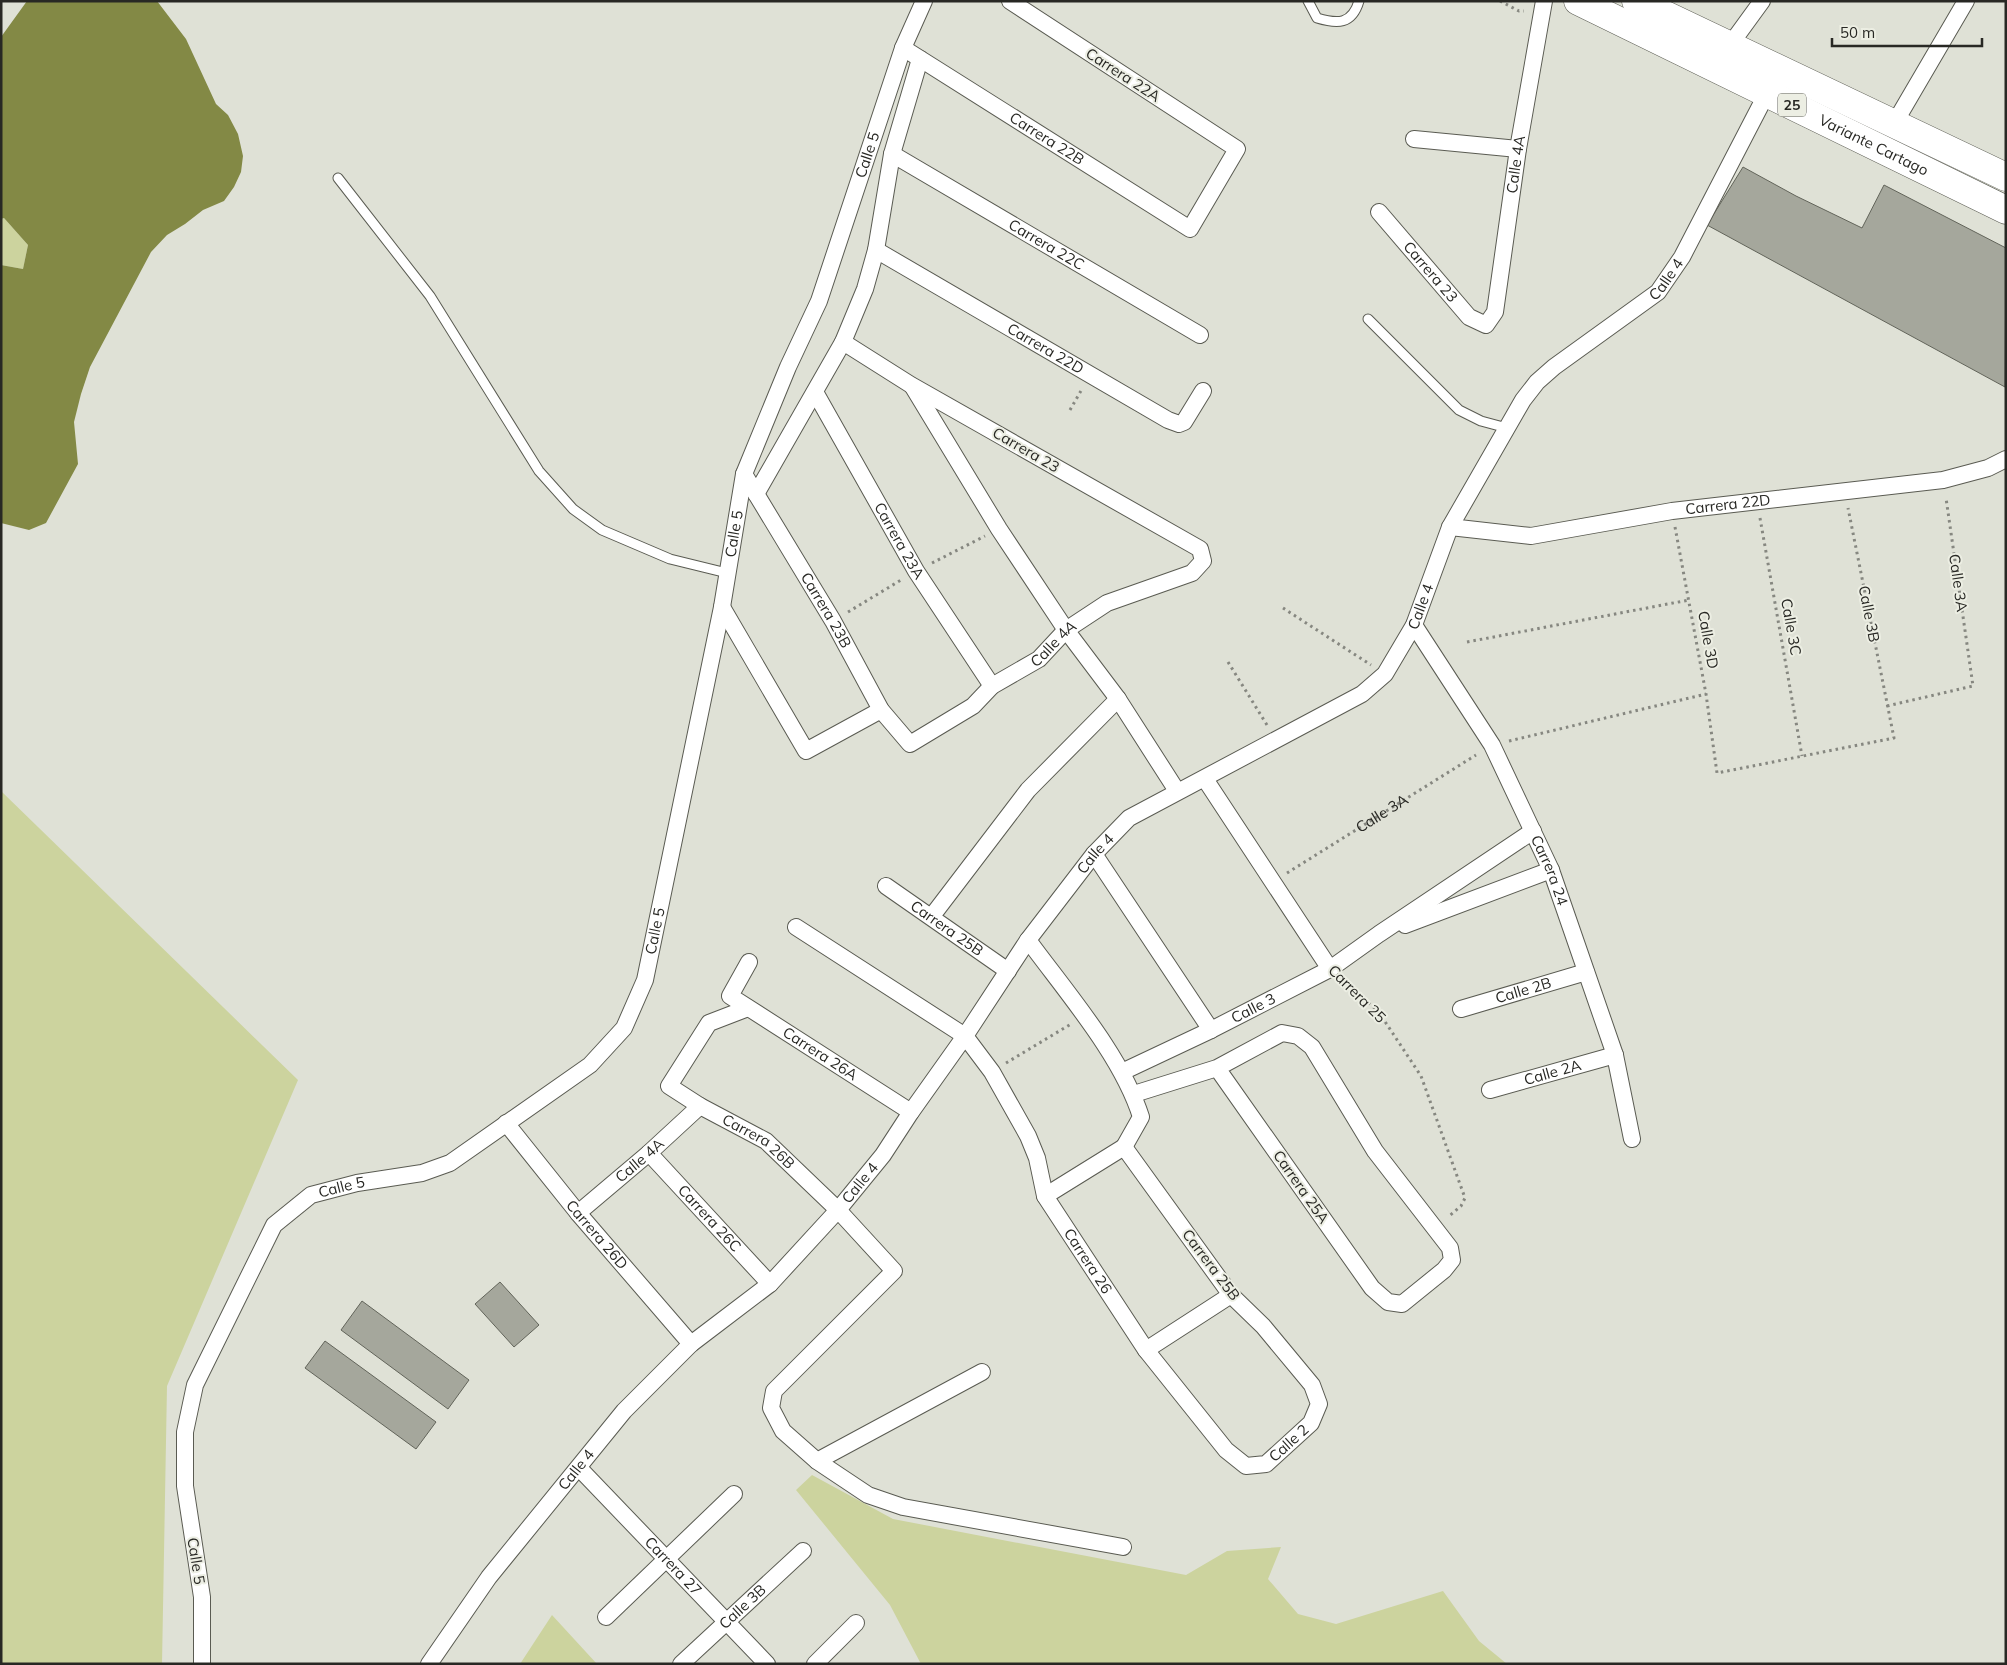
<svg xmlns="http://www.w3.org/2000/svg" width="2007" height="1665" font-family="Mulish,sans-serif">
	<rect width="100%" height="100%" fill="#dfe1d6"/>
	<path fill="#ccd39e" d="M4,218L28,245L23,269L1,265V219Z
		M1,791L298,1080L167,1386L162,1664H1Z
		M812,1475L893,1519L1186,1575L1227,1551L1281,1547L1268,1579L1298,1614L1336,1624L1443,1591L1479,1641L1507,1664H921L890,1605L796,1490Z
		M552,1615L597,1664H520Z"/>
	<path fill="#838945" d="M27,1H157L186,39L216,104L228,115L238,134L243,156L241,172L234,187L224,201L203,210L185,224L167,235L151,252L90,367L81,394L74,422L78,464L46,523L29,530L1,523V265L23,269L28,245L4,218L1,219V37Z"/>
	<path fill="#a5a79c" stroke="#62645a" d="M1743,167L1796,196L1862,228L1884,185L2006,248L2005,387L1707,225Z
		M500,1282L539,1325L514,1347L475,1304Z
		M362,1301L469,1380L448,1409L341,1330Z
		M325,1341L436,1422L416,1449L305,1368Z"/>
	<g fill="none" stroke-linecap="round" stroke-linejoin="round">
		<g stroke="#5a5b52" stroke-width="11">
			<path id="lane" d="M1308,1L1317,18C1337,24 1352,25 1359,1
				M338,178L430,296L539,471L573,509L602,530L670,559L727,573
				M1368,319L1459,410L1481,421L1507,428"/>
		</g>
		<g stroke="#5a5b52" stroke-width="18">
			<g id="street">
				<path d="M1730,45L1762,1"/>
				<path id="s2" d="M903,48L1190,229L1237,149L1010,1"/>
				<path d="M1894,124L1966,1"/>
				<path d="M1414,139L1518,149"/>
				<path id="s3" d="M892,154L1200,335"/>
				<path id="s4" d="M1379,212L1469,317L1486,325L1495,312L1518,149L1544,1"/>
				<path id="s5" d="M876,250L1168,420L1179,424L1184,422L1203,391"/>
				<path d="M913,387L999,529L1066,630L1118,699L1177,791"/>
				<path id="s6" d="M815,392L916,571L992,686"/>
				<path id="s7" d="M744,474L833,621L881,710L910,744L973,706L992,686L1039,659L1066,630L1107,603L1192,573L1203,561L1200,549L911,385L843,342"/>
				<path d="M756,494L843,342L865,289L876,250L892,154L920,59"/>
				<path id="s8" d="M1450,527L1531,536L1672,511L1943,480L1988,468L2006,459"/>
				<path d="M722,607L806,751L881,710"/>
				<path id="s9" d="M1414,625L1492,745L1551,870L1615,1055L1632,1139"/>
				<path d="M1205,779L1330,969"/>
				<path d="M1094,854L1211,1030"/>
				<path id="s10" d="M886,886L1008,971"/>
				<path d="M932,916L1028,790L1118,699"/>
				<path d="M1405,925L1551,870"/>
				<path id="s11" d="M796,927L965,1036L992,1072L1028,1136L1037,1158L1045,1196L1146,1350L1226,1450L1246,1466L1266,1464L1311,1423L1319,1404L1312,1385L1263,1326L1231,1295L1124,1147"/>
				<path d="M1028,940C1066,992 1122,1056 1141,1117L1124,1147"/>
				<path id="s12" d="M749,962L730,996L911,1112"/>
				<path id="s13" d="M748,1008L709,1023L669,1086L700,1106L766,1141L838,1210L894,1271L774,1391L771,1408L783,1431L817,1461L868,1495L903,1507L1123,1547"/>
				<path id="s14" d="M1461,1009L1586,972"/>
				<path id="s15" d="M1122,1072L1211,1030L1330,969L1379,934L1533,831"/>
				<path id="s16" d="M1490,1090L1615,1055"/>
				<path d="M1134,1094L1217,1068L1282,1033L1298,1036L1312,1047L1375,1151L1450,1248L1452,1260L1444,1270L1402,1304L1388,1302L1372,1288L1217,1068"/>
				<path id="s17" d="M506,1123L578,1213L691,1344"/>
				<path id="s18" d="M649,1153L770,1284"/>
				<path d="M1045,1196L1124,1147"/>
				<path id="s19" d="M578,1213L649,1153L700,1106"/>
				<path d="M1146,1350L1231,1295"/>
				<path d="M817,1461L982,1372"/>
				<path id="s20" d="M579,1468L767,1664"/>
				<path d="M606,1617L734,1494"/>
				<path id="s21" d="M202,1664V1597L185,1486V1432L195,1385L274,1225L311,1195L357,1183L422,1173L450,1163L590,1065L624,1028L645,980L722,607L744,474L788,367L819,301L903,48L924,1"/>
				<path id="s22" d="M429,1664L489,1577L624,1411L691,1344L770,1284L838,1210L883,1155L911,1112L965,1036L1028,940L1094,854L1129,818L1362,694L1385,674L1414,625L1450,527L1523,400L1537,382L1554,367L1658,292L1682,257L1767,93"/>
				<path id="s23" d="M681,1664L803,1551"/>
				<path d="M815,1664L856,1623"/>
			</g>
		</g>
		<g stroke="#5a5b52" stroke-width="29">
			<g id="highway">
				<path id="s24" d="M1578,1L2006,210"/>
				<path d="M1636,1L2006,177"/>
			</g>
		</g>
		<g stroke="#868780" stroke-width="3" stroke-dasharray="2.5 4" stroke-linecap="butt">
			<path d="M1500,1L1519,11H1524"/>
			<path d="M1070,410L1082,389"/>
			<path d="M1760,518L1802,756"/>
			<path d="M1675,527L1706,694L1717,773L1894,738L1848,508"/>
			<path d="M932,563L985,536"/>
			<path d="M1283,608L1371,665"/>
			<path d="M848,612L901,580"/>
			<path d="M1467,642L1689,600"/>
			<path d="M1228,662L1267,725"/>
			<path d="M1887,706L1973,686L1946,498"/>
			<path d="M1509,741L1706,694"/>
			<path id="s1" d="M1287,873L1476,755"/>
			<path d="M1344,981L1378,1011L1421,1076L1465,1198L1461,1206L1448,1217"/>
			<path d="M1006,1063L1071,1024"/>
		</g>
		<use href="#lane" stroke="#fff" stroke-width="9"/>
		<use href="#street" stroke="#fff" stroke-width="16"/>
		<use href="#highway" stroke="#fff" stroke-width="28"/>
	</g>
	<g text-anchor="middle" stroke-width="4" stroke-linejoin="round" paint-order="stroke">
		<rect fill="#eceee3" stroke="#63635d" stroke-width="1" x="1778" y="93.5" width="28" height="23" rx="4"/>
		<g font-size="14" font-weight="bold" fill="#282824">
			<text x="1792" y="110">25</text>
		</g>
		<g font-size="15" fill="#282824" stroke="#eceee3">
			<text transform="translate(1123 75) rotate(33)" y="5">Carrera 22A</text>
			<text dy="5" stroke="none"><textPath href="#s2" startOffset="170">Carrera 22B</textPath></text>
			<text dy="5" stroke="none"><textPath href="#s24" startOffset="329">Variante Cartago</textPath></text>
			<text dy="5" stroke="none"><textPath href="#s21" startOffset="1782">Calle 5</textPath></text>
			<text dy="5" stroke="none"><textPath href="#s4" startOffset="322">Calle 4A</textPath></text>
			<text dy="5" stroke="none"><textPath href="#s3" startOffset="179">Carrera 22C</textPath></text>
			<text dy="5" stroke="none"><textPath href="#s4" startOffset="79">Carrera 23</textPath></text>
			<text dy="5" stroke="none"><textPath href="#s22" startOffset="1894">Calle 4</textPath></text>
			<text dy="5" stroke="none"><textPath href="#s5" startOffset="196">Carrera 22D</textPath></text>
			<text transform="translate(1026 450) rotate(30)" y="5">Carrera 23</text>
			<text dy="5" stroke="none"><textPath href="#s8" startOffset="281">Carrera 22D</textPath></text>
			<text dy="5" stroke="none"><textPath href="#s21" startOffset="1379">Calle 5</textPath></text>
			<text dy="5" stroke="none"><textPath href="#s6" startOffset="171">Carrera 23A</textPath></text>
			<text transform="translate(1958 583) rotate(82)" y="5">Calle 3A</text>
			<text dy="5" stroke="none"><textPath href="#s22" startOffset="1474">Calle 4</textPath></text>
			<text dy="5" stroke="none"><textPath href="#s7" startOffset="159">Carrera 23B</textPath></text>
			<text transform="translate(1869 614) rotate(79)" y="5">Calle 3B</text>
			<text transform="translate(1791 627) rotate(80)" y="5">Calle 3C</text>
			<text transform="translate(1708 640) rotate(80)" y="5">Calle 3D</text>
			<text dy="5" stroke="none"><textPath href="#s7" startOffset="494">Calle 4A</textPath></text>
			<text dy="5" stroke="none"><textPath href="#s1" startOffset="112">Calle 3A</textPath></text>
			<text dy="5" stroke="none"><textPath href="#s22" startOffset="1054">Calle 4</textPath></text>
			<text dy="5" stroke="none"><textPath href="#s9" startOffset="281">Carrera 24</textPath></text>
			<text dy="5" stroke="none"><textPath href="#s10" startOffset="74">Carrera 25B</textPath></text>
			<text dy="5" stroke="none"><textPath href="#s21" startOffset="974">Calle 5</textPath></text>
			<text dy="5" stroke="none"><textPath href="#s14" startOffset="65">Calle 2B</textPath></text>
			<text transform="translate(1357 994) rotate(45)" y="5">Carrera 25</text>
			<text dy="5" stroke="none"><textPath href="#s15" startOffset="146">Calle 3</textPath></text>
			<text dy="5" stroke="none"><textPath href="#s12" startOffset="146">Carrera 26A</textPath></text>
			<text dy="5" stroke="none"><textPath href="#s16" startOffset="65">Calle 2A</textPath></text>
			<text dy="5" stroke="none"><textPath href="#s13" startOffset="222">Carrera 26B</textPath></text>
			<text dy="5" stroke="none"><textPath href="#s19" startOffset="81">Calle 4A</textPath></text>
			<text dy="5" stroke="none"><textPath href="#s22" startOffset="649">Calle 4</textPath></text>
			<text transform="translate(1301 1187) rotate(55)" y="5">Carrera 25A</text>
			<text dy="5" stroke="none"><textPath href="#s21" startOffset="539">Calle 5</textPath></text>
			<text dy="5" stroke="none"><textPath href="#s18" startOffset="89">Carrera 26C</textPath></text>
			<text dy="5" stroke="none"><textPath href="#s17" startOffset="144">Carrera 26D</textPath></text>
			<text dy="5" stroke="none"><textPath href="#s11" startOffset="460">Carrera 26</textPath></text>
			<text transform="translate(1211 1265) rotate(53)" y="5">Carrera 25B</text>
			<text dy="5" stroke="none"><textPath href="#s11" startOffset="771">Calle 2</textPath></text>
			<text dy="5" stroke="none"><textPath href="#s22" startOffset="244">Calle 4</textPath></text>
			<text transform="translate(196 1561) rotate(81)" y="5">Calle 5</text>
			<text dy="5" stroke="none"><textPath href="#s20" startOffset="136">Carrera 27</textPath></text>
			<text dy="5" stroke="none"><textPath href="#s23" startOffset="84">Calle 3B</textPath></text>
		</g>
	</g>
	<rect width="2007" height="1665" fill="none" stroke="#282824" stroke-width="5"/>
	<path d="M1832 38v8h150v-8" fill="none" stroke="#282824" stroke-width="2.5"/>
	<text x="1840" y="38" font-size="15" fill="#282824" stroke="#eceee3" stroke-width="4" paint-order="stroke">50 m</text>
</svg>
